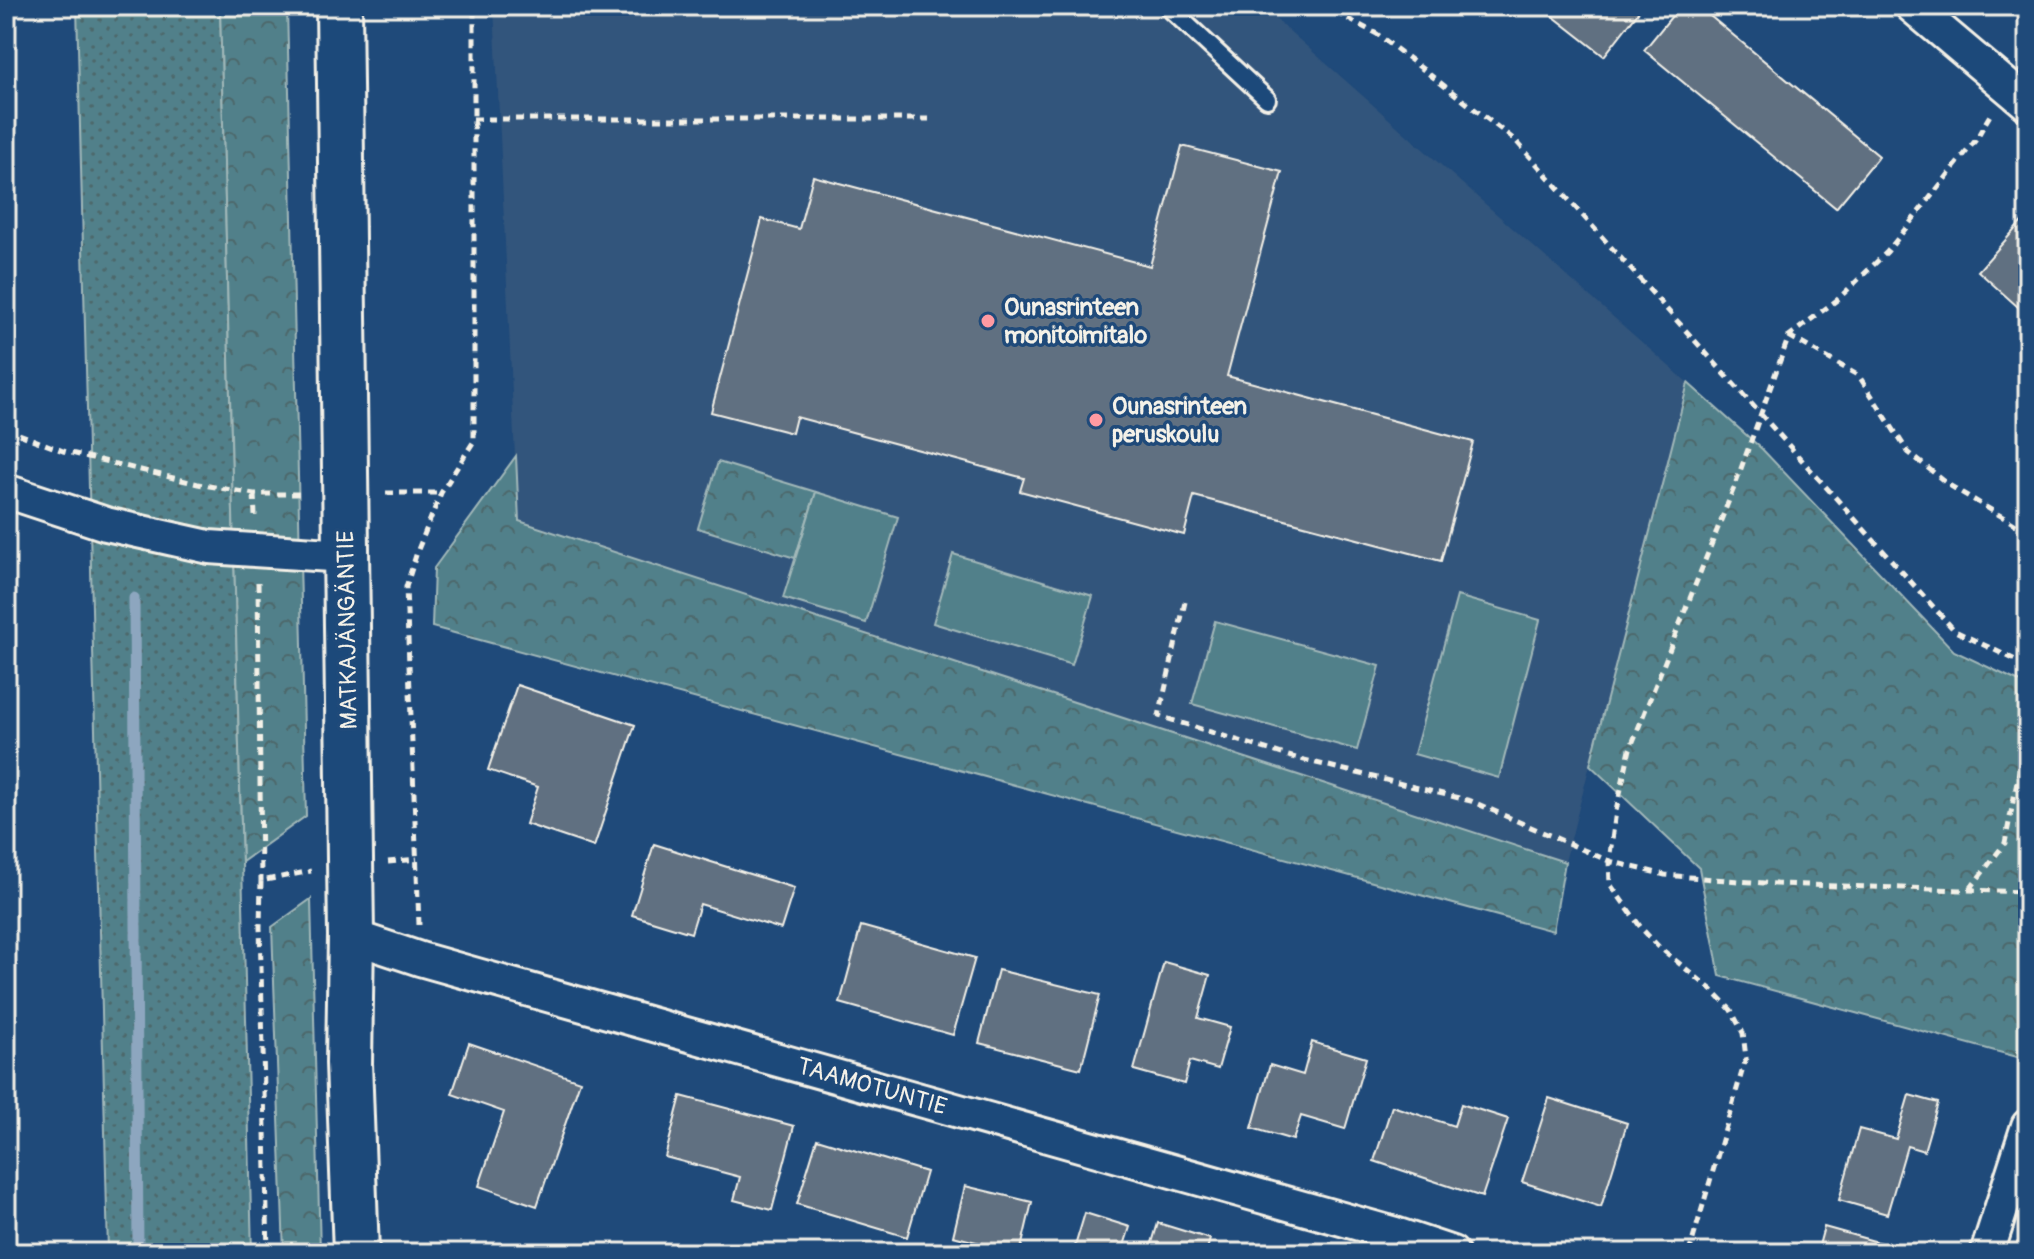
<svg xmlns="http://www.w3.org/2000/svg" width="2034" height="1259" font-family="Pangolin,sans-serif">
	<defs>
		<pattern id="grass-dots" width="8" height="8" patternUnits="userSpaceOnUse" patternTransform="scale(2)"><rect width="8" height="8" fill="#51808a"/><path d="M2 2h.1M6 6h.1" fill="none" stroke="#4d676b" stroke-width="1.8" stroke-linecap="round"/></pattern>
		<pattern id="forest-crowns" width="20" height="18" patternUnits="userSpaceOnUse" patternTransform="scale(2)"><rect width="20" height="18" fill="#51808a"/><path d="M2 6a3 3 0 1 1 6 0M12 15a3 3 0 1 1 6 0" fill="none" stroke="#4d676b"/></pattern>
	</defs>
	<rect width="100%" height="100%" fill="#1f4a7a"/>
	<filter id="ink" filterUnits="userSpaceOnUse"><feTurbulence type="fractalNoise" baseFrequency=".0125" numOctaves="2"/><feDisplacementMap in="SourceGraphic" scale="16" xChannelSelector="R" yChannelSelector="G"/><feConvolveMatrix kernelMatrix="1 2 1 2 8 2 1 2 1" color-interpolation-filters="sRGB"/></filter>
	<g filter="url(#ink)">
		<path fill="#33557c" d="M494,6H1261L1688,383L1565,862L518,521Z"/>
		<path fill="url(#grass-dots)" stroke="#a2b8b9" stroke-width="2" d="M77,6H220L252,1253H108Z"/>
		<path fill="url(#forest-crowns)" stroke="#a2b8b9" stroke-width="2" d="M220,6H287L306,816L242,862Z
			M1688,383L1762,449L1954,651L2028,686V1060L1720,976L1699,868L1590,765Z
			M516,456L519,521L1565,862L1553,931L432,627L434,568Z
			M718,462L816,492L795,558L698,528Z
			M311,899L320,1253H284L272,927Z"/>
		<path fill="#51808a" stroke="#a2b8b9" stroke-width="2" d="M816,492L898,517L866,623L783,598Z
			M953,554L1093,596L1072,665L933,623Z
			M1457,596L1540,620L1499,778L1414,754Z
			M1215,621L1380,666L1357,750L1192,704Z"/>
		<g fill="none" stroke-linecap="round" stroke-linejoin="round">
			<path stroke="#8da6bf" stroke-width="11" d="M134,598L138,1253"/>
		</g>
		<path fill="#617081" stroke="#f4f1e8" stroke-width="2" d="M1540,6H1641L1642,7L1604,56Z
			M1680,6H1698L1879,156L1836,208L1644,50Z
			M1182,146L1282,172L1227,376L1473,442L1441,561L1194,496L1184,535L1020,491L1024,478L796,417L792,433L711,412L762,219L799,229L813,176L1150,266Z
			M2026,217L2028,219V316L1978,271Z
			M517,685L635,725L594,847L526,824L538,787L488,770Z
			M654,844L794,888L781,929L700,904L691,933L632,915Z
			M861,926L975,958L953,1035L840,1003Z
			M1164,962L1210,975L1198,1018L1230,1027L1218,1069L1190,1061L1184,1084L1134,1070Z
			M998,970L1100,995L1081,1069L979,1043Z
			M1312,1042L1366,1058L1345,1129L1301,1116L1293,1140L1252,1128L1270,1065L1303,1075Z
			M469,1043L580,1081L537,1206L479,1186L504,1112L452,1094Z
			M1909,1095L1938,1103L1924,1151L1907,1146L1887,1214L1839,1200L1859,1129L1896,1139Z
			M681,1096L794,1126L772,1210L734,1200L740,1177L665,1157Z
			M1549,1098L1627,1123L1601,1207L1522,1182Z
			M1461,1104L1508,1119L1482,1197L1374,1161L1392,1106L1454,1126Z
			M817,1139L926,1172L907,1237L797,1204Z
			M965,1186L1032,1202L1020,1253H982L984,1244L953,1236Z
			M1085,1213L1130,1227L1123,1249L1136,1253H1073Z
			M1158,1223L1210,1239L1206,1253H1149Z
			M1824,1227L1899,1248L1897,1253H1817Z"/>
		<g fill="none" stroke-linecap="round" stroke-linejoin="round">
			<g stroke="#f4f1e8" stroke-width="22">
				<path id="lane" d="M1167,6L1267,99"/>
			</g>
			<g stroke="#f4f1e8" stroke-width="38">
				<path id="street" d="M1912,6L2028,104
					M6,491L106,524L209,547L346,556
					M351,936L420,959L1395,1234L1452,1253
					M1987,1253L2028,1126"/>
			</g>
			<g stroke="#f4f1e8" stroke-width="50">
				<path id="secondary" d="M339,6L351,936L349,1063L356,1253"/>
			</g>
			<path stroke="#f4f1e8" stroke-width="5" stroke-dasharray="8 6" stroke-linecap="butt" d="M1323,6L1377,34L1516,141L1955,631L2028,666
				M473,119H929
				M1789,336L1859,376L1908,452L1949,485L2028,532
				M6,429L63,451L198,484L254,494H304
				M386,493H441
				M254,494L255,516
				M258,582L261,881
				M1185,602L1159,716L1292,757L1471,801L1609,861L1665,875L1776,884L2028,892
				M388,862L417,859
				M1970,889L2005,843L2020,767L2028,750
				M419,925L406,587L417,552L441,493L474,441V6
				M268,1253L260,927L261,881L311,871
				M1689,1253L1746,1058L1743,1033L1731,1010L1712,990L1659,947L1642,929L1610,884L1609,861L1616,811L1630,749L1735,485L1789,336L1837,300L1887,252L1975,141L1990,115"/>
			<use href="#lane" stroke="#1f4a7a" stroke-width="16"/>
			<use href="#street" stroke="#1f4a7a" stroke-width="32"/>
			<use href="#secondary" stroke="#1f4a7a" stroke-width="44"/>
		</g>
	</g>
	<g fill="#ff9aa2" stroke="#1f4a7a" stroke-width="3">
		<circle cx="988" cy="321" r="8"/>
		<circle cx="1096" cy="420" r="8"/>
	</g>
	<g text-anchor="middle" stroke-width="7" stroke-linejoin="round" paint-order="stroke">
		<g font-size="24" font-weight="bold" fill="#f4f1e8" stroke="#1f4a7a" text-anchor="start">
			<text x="1004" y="315">Ounasrinteen<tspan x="1004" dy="28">monitoimitalo</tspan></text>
			<text x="1112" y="414">Ounasrinteen<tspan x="1112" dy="28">peruskoulu</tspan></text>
		</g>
		<g font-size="24" fill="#f4f1e8" stroke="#1f4a7a">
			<text transform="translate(347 630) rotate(-91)" y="8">MATKAJÄNGÄNTIE</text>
			<text transform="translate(872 1086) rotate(16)" y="8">TAAMOTUNTIE</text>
		</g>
	</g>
	<rect width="2034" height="1259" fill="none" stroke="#1f4a7a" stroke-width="32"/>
	<rect x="16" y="16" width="2002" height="1227" fill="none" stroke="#f4f1e8" stroke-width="3" filter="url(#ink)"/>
</svg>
